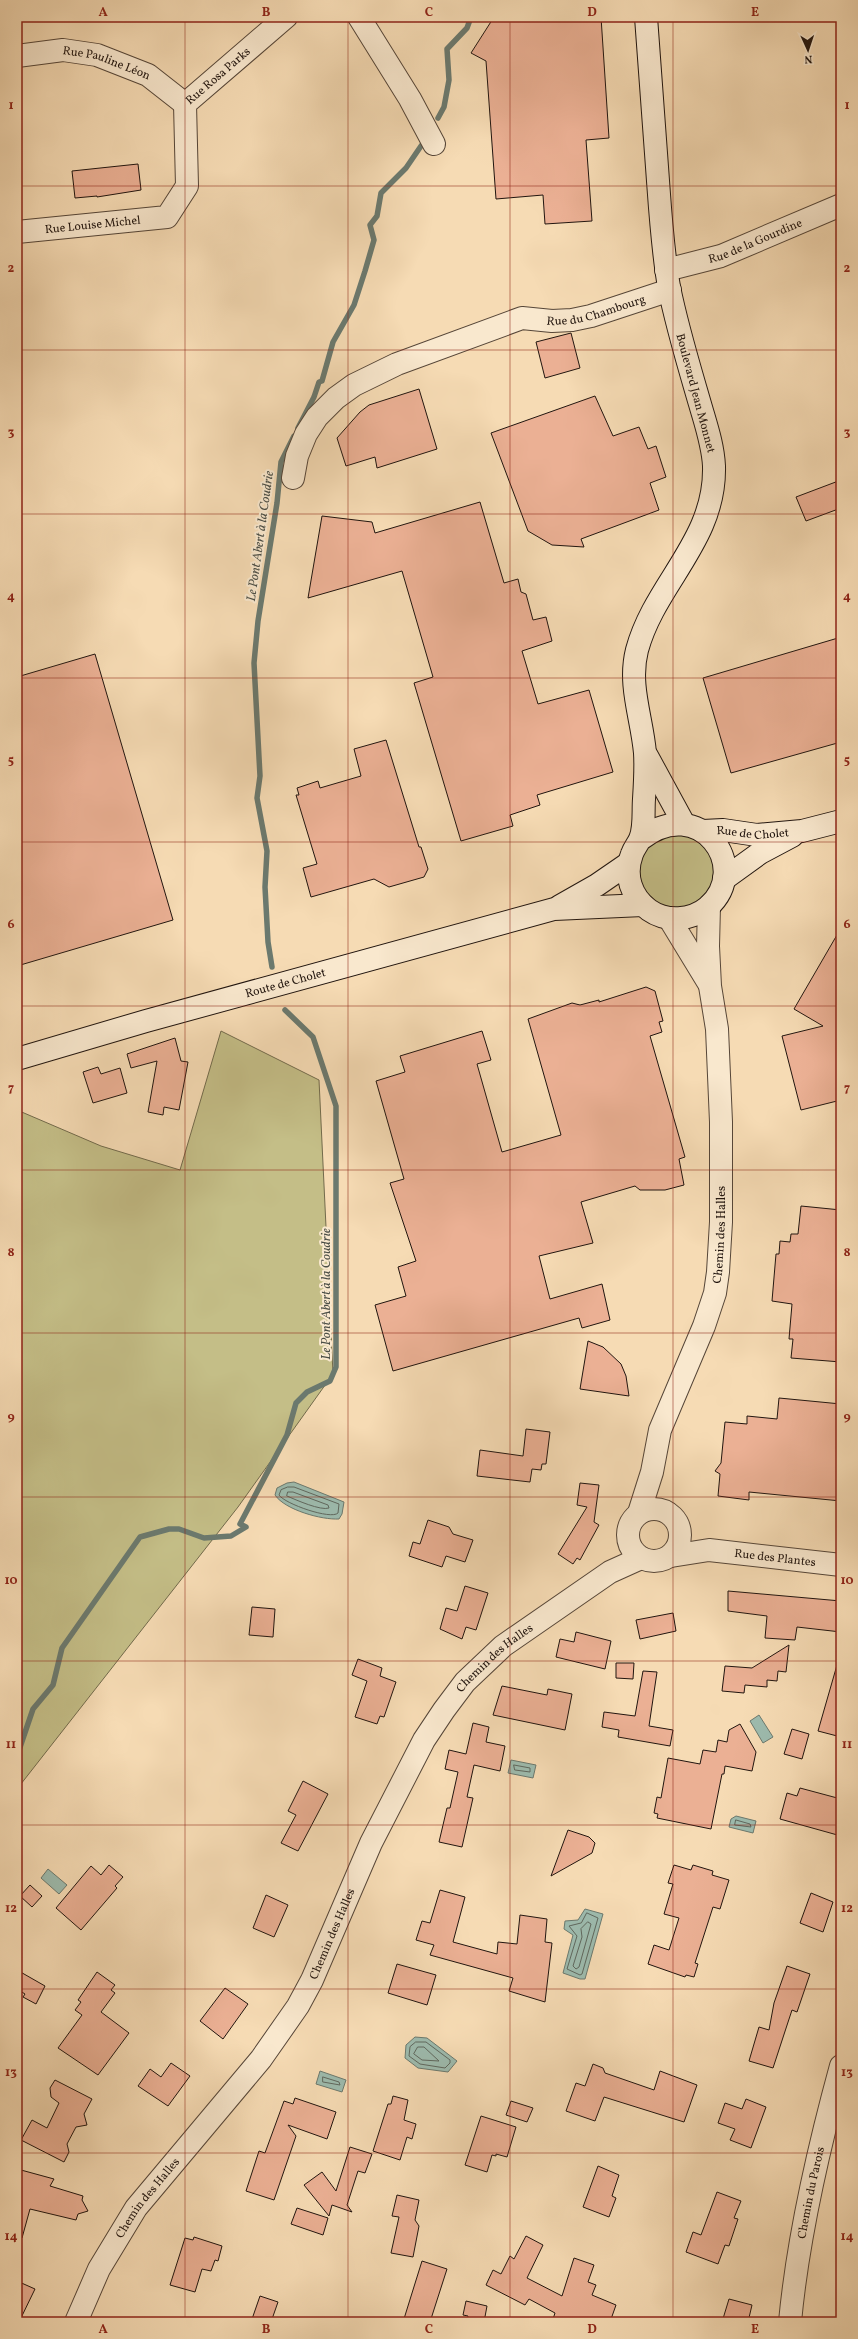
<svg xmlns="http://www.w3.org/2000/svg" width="858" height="2339" font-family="Vollkorn,serif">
	<rect width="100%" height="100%" fill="#f6dbb4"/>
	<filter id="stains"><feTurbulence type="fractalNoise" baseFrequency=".005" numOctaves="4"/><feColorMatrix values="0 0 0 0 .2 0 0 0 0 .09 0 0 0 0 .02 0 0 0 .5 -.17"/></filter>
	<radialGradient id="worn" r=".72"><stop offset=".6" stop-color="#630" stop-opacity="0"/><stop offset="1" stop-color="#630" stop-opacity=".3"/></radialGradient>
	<path fill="#c4be87" stroke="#726a4b" d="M639 871a38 38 0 1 1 76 0a38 38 0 1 1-76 0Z
		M221,1031L319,1080L333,1374L238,1507L17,1789V1110L101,1146L180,1170Z"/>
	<path fill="#9dbbae" stroke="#6b796e" d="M294,1482L344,1502L342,1514L339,1519C322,1520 285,1510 275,1495L277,1488L287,1483Z
		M759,1715L773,1737L763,1743L750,1721Z
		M511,1760L536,1765L533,1778L508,1773Z
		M736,1816L756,1821L753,1833L729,1827L731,1819Z
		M48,1869L67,1885L59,1894L41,1878Z
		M585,1909L603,1914L585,1979H580L563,1973L573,1935L564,1929L565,1921L578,1920Z
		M415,2037L427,2038L457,2061L448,2072L418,2068L405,2058L406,2045Z
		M320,2071L346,2080L342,2092L316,2084Z"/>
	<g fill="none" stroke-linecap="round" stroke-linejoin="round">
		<path stroke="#5f685e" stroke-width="1" d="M288,1487H294L339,1504L338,1513C331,1520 285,1504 279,1495L281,1490Z
			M288,1492H293L328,1505L329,1508C321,1511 296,1500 287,1496Z
			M514,1765L530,1768V1772L515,1770Z
			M736,1820L750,1824L751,1827L735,1825Z
			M587,1913L598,1918L582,1974L580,1975L567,1969L577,1936L569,1926L581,1923Z
			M588,1922L591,1924L579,1967L576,1969L573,1966L582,1937L581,1929Z
			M416,2042H426L450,2060V2063L445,2068L420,2064L409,2056L410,2047Z
			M418,2047H424L439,2061L422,2060L414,2054Z
			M323,2077L339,2082L340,2085L323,2082Z"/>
		<path stroke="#6b796e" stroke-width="5.5" d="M438,118L444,107L449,80L447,49L467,28L471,17
			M298,428L314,397L319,382L322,381L333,342L354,305L365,271L374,240L370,225L377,216L381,193L406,168L421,146
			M272,967L268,942L265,887L267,851L257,798L260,776L254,663L258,621L277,503L281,462L294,436
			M17,1756L33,1709L53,1685L62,1648L140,1537L169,1529H179L204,1538L231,1536L246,1527L240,1524L287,1435L296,1403L307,1392L330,1381L336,1367V1106L313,1037L285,1010"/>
	</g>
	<path fill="#ebb094" stroke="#21150f" d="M494,17H601L609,138L586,140L592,221L545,224L543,195L496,199L486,61L471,53Z
		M138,164L141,190L97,197V196L75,198L72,171Z
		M571,333L580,368L545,378L536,342Z
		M419,389L437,449L377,468L375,457L346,466L337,438L360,412L369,405Z
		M595,396L613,436L639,427L648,449L656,446L666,477L650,483L659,510L581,539L584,547L552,545L528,531L491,433Z
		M841,480V508L806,521L796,497Z
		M480,502L504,583L518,579L521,592L526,594L533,620L546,617L552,641L522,651L538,704L589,690L613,772L537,795L540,805L510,815L513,826L461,841L414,683L433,677L402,571L308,598L322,516L372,522L375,533Z
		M838,638L841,649V742L731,773L703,678Z
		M95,654L173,920L17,966V677Z
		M386,740L419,847H421L428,869L424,877L389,887L374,879L311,897L303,868L317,864L296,795H299L297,788L318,781L320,788L361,776L354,749Z
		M841,928V1100L801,1110L782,1036L823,1026L794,1009Z
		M646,987L655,991L663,1021L659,1022L662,1032L650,1036L685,1157L679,1159L684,1185L665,1190H640L635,1186L581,1202L593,1243L539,1256L550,1299L602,1284L610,1320L582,1328L579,1318L393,1371L375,1305L406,1296L398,1267L416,1261L390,1183L404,1179L376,1081L405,1072L400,1056L482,1031L491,1060L477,1064L502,1152L561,1135L528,1019L572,1003L580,1005L599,1000V1002Z
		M175,1038L181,1061L188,1062L179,1110L164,1107L163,1115L148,1112L157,1061L131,1068L127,1054Z
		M98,1067L101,1074L120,1068L127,1093L93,1103L83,1072Z
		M801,1206L841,1210V1362L791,1358L793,1339H789L792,1304L772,1301L776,1254H779L780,1241L790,1242L791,1234H798Z
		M588,1341L603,1347L621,1364L626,1376L629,1396L580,1389Z
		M779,1398L841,1404V1501L749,1492V1500L718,1496L720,1474L715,1471L721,1463L725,1422L747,1424V1416L777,1419Z
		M526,1429L550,1432L546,1464H542L541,1470L532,1469L530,1482L477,1476L480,1450L523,1456Z
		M580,1483L599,1485L594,1522L599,1525L580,1560L577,1558L573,1564L558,1554L587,1507L577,1505Z
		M428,1520L449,1527L453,1534L473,1540L465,1562L446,1556L442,1567L409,1556L413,1542L420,1544Z
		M465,1586L488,1593L476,1630L466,1627L462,1639L440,1629L446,1608L457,1611Z
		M728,1591L841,1601V1632L797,1627L795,1640L765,1638L767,1616L728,1611Z
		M252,1607L275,1609L273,1637L249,1635Z
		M673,1613L676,1631L640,1639L636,1620Z
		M576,1632L611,1641L605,1669L556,1657L560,1639L574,1642Z
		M789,1645L786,1672L778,1671L777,1681L767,1680V1687L745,1685L744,1693L722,1691L725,1666L752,1668Z
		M358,1659L382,1668L380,1676L396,1682L384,1717L380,1716L377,1724L355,1717L367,1681L352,1675Z
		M616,1663H634L633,1679L616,1678Z
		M837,1665L841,1666V1737L818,1731Z
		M643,1671L657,1672L649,1726L673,1730L670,1746L618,1737L619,1730L602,1727L604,1712L635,1716Z
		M502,1686L547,1695L548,1689L572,1694L565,1730L493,1715Z
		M473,1723L489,1727L486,1742L505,1746L500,1771L474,1765L467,1797L473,1798L462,1847L439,1842L447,1808H450L458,1772L445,1769L449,1750L466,1754Z
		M740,1724L756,1752L752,1771L725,1766L724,1774H722L711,1829L657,1818L658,1814L654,1813L657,1797L661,1798L668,1758L700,1764L703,1750L716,1752L718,1740L727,1742L729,1730Z
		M792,1729L809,1734L802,1759L784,1754Z
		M303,1781L328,1794L298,1851L281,1843L296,1815L288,1811Z
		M800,1788L841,1799V1836L780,1819L787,1793L797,1796Z
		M568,1830L589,1837L595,1843L592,1853L551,1876Z
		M109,1865L123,1877L115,1886L117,1888L81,1930L56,1908L91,1866L101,1875Z
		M674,1865L691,1870L693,1865L713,1871L712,1875L729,1880L720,1909L713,1907L695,1963L698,1964L694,1977L686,1975L685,1977L648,1964L654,1945L669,1950L679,1918L664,1914L673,1884L668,1883Z
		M30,1885L42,1896L32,1907L20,1896Z
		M440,1890L465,1897L453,1942L497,1954L498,1942L517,1944L520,1915L547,1919L545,1942L552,1943L545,2002L509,1991L513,1978L430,1955L434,1945L416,1940L422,1921L430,1923Z
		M811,1893L833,1902L823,1932L800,1923Z
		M266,1895L288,1905L274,1937L253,1928Z
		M397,1964L436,1975L427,2005L388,1993Z
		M787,1966L810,1974L797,2012L792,2010L773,2068L749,2061L759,2027L769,2030L774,2003Z
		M17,1970L45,1986L36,2004L23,1997L25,1994L17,1989Z
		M97,1972L115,1985L111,1990L115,1993L101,2012L129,2033L98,2075L58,2048L82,2015L75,2010L81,2002L78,2000Z
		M225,1988L248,2004L223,2039L200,2021Z
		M171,2063L190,2076L168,2106L138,2086L150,2069L161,2077Z
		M593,2064L603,2068L605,2073L654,2090L660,2071L697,2085L684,2122L604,2097L595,2121L566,2111L576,2083L585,2086Z
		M55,2080L92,2099L84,2114L87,2125L76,2127L67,2144L69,2152L64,2162L21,2140L32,2120L47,2128L59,2103L51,2097L50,2088Z
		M393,2096L408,2100L404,2120L416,2124L412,2139L407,2137L400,2160L373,2151L388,2104H391Z
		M295,2098L336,2112L327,2139L288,2125L296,2136L274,2200L246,2191L259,2151L265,2153L284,2101L293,2104Z
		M746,2099L766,2107L751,2148L730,2140L735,2129L718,2123L725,2103L742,2109Z
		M511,2101L533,2108L527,2122L506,2115Z
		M481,2116L516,2127L507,2157L496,2154V2156L492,2155L487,2172L465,2165Z
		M350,2147L372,2154L365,2173L358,2171L347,2205L352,2212L332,2205L329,2216L304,2185L322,2172L336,2191Z
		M598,2166L619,2175L612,2196L616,2198L609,2217L583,2207Z
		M21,2170L54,2179L50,2186L83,2196L82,2200L88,2211L78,2214L76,2220L30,2209L22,2238L17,2237V2185Z
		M717,2192L741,2201L734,2218L738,2219L729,2246L725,2245L718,2264L686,2252L693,2232L701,2235Z
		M397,2195L419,2200L415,2220L419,2226L413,2257L391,2253L399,2217L392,2216Z
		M297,2208L328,2218L323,2235L291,2224Z
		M526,2236L543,2245L527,2278L562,2296L574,2258L594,2265L588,2282L596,2285L592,2295L616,2305L610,2322L580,2318L578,2322H552L555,2313L529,2299L525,2305L486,2285L493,2270L501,2274L510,2256L514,2259Z
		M194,2237L222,2246L218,2261L215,2260L211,2271L202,2269L195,2292L170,2285L185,2238L193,2240Z
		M422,2261L447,2269L430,2322H403Z
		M17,2281L35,2289L19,2322H17Z
		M260,2296L278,2302L271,2322H251Z
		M729,2299L752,2305L748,2322H722Z
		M466,2301L487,2306L484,2322H467L468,2316L463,2315Z"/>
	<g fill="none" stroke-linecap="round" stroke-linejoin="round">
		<g stroke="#564638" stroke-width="24">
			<g id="street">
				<path d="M359,17L410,99L434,144"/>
				<path id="s1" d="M17,56L63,50L97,55L148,75L185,104"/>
				<path id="s2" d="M17,232L167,217L187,186L185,104L286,17"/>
				<path id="s3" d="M666,270L721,256L841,205"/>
				<path id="s4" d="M293,478L297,456L306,434L317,417L336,398L354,385L397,364L522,318L552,321L572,320L591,316L670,290"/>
				<path d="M669,918L708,982"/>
				<circle cx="654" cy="1535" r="26"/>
				<path id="s5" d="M639,1513L652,1472L660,1430L704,1326L715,1293L718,1272L721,1222V1122L717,1029L710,986L708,946L709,906"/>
				<path id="s6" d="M671,1556L709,1550L841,1565"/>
				<path id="s7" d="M76,2322L99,2269L136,2208L261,2059L298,2006L312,1980L371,1843L424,1740L444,1710L465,1682L503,1646L610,1572L641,1558"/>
				<path id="s8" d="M790,2322C798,2236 818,2150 841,2066"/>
			</g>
		</g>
		<g stroke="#21150f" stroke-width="24">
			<g id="secondary">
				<path d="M647,756L684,824"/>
				<path id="s9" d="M703,831L723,830L757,835L802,831L841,821"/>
				<path d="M641,839C699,793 753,867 708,907C691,921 666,922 649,910C631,897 624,875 632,854C634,848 638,844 640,839C645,828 643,811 644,799C645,783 646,768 645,753C642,718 628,685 637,650C655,583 716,541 714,466C713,445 706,425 700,404C689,366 677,327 669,287C662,247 660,207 657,167C653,117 650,67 646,17"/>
				<path d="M724,879L760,853L792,836"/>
				<path d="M560,906L597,885L629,863"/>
				<path id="s10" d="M17,1059L146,1021L554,909L643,905"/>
			</g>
		</g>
		<use href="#street" stroke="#f9e8ce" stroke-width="22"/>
		<use href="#secondary" stroke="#f9e8ce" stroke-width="22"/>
	</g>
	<path fill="none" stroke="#8f2418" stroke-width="1" stroke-opacity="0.55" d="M185,17V2322M348,17V2322M510,17V2322M673,17V2322M17,186H841M17,350H841M17,514H841M17,678H841M17,842H841M17,1006H841M17,1170H841M17,1333H841M17,1497H841M17,1661H841M17,1825H841M17,1989H841M17,2153H841"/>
	<g text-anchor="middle" stroke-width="4" stroke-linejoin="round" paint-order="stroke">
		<g font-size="12" fill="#21150f" stroke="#f9e8ce">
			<text dy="4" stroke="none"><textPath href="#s1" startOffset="92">Rue Pauline Léon</textPath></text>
			<text dy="4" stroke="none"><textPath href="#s2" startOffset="313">Rue Rosa Parks</textPath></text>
			<text dy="4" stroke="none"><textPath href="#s2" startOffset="76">Rue Louise Michel</textPath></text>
			<text dy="4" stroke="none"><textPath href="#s3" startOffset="94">Rue de la Gourdine</textPath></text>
			<text dy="4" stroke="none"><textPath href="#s4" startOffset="372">Rue du Chambourg</textPath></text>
			<text transform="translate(696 393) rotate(75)" y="4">Boulevard Jean Monnet</text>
			<text dy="4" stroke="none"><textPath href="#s9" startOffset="50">Rue de Cholet</textPath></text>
			<text dy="4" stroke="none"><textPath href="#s10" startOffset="279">Route de Cholet</textPath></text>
			<text dy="4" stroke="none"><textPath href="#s5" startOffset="292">Chemin des Halles</textPath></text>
			<text dy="4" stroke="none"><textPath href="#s6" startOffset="105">Rue des Plantes</textPath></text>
			<text dy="4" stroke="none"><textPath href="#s7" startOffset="792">Chemin des Halles</textPath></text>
			<text dy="4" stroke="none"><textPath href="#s7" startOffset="468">Chemin des Halles</textPath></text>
			<text dy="4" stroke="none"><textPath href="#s8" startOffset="131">Chemin du Parois</textPath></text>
			<text dy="4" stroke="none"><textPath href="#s7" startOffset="144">Chemin des Halles</textPath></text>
		</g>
		<g font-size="13" font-style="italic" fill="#4c4f47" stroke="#f9e8ce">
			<text transform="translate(259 536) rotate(-82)" y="5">Le Pont Abert à la Coudrie</text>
			<text transform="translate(325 1294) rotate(-90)" y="5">Le Pont Abert à la Coudrie</text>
		</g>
	</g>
	<rect width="858" height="2339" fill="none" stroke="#f6dbb4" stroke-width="44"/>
	<g transform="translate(808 50) rotate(177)" stroke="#f9e8ce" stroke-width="3" paint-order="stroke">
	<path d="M0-3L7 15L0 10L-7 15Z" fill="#21150f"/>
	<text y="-6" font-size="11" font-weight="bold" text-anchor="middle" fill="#21150f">N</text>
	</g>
	<rect x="22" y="22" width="814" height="2295" fill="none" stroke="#8f2418" stroke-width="1.5"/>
	<g font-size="13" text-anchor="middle" font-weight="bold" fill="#8f2418">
		<text x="103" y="16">A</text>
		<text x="266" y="16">B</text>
		<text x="429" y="16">C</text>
		<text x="592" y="16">D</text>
		<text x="755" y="16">E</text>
		<text x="11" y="109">1</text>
		<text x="847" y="109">1</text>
		<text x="11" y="272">2</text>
		<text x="847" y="272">2</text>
		<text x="11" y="436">3</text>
		<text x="847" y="436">3</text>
		<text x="11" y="600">4</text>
		<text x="847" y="600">4</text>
		<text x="11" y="764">5</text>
		<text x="847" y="764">5</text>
		<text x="11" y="928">6</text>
		<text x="847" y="928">6</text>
		<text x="11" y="1092">7</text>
		<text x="847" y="1092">7</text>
		<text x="11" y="1256">8</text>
		<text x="847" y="1256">8</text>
		<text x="11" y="1420">9</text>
		<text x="847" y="1420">9</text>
		<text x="11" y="1584">10</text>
		<text x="847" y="1584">10</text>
		<text x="11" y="1748">11</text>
		<text x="847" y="1748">11</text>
		<text x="11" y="1912">12</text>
		<text x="847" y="1912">12</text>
		<text x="11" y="2076">13</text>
		<text x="847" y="2076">13</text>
		<text x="11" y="2240">14</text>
		<text x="847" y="2240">14</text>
		<text x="103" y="2333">A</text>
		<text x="266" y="2333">B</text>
		<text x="429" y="2333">C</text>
		<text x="592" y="2333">D</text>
		<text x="755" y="2333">E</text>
	</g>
	<rect width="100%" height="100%" filter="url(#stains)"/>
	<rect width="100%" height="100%" fill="url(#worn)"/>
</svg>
